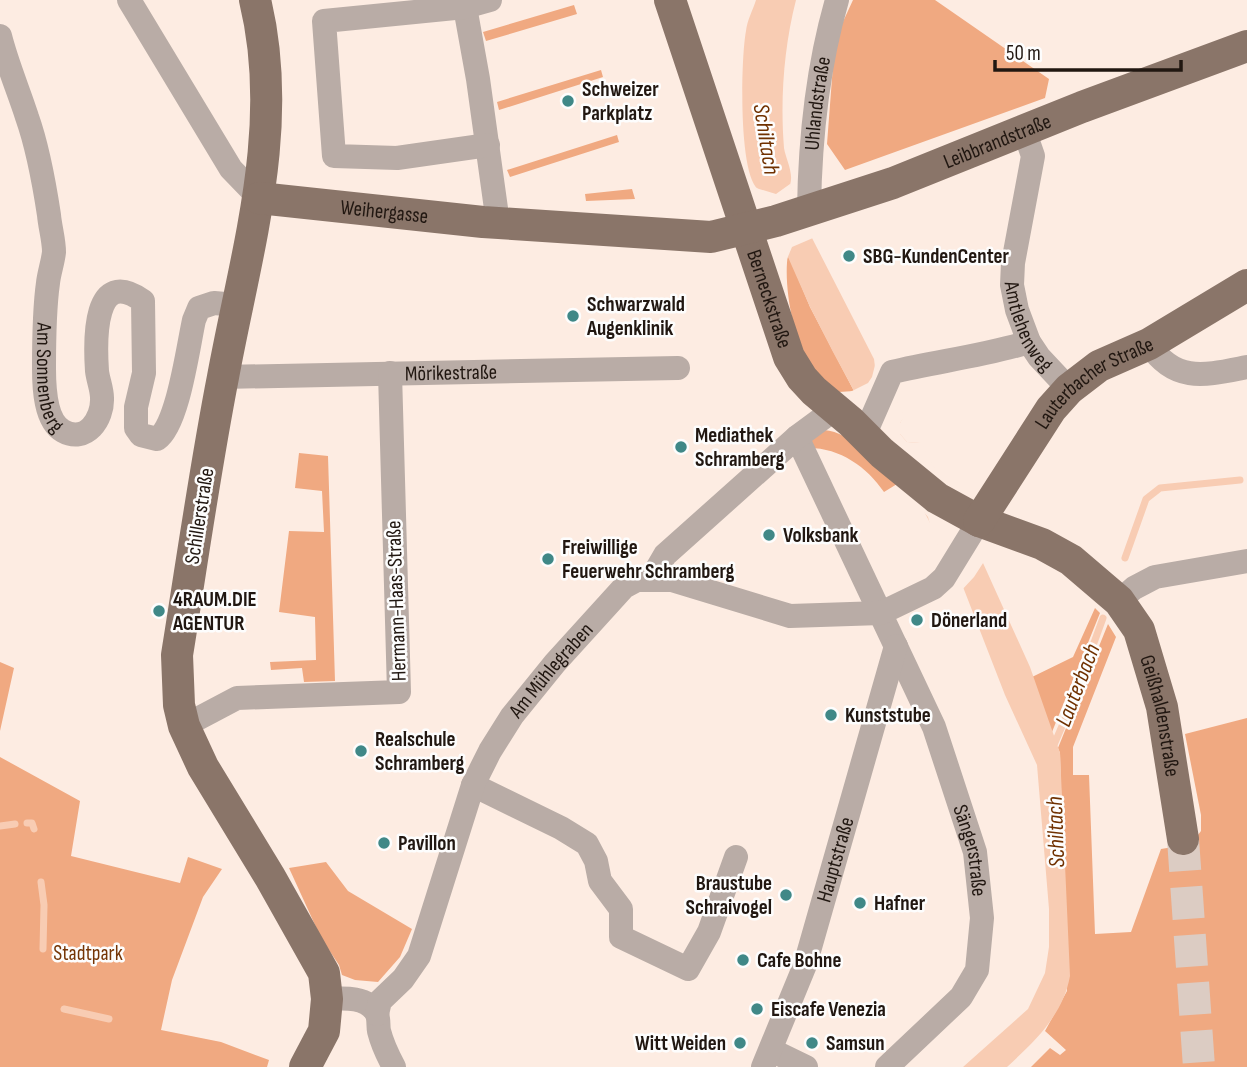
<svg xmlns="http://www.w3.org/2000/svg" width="1247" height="1067" font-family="'Sofia Sans Condensed',sans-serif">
	<rect width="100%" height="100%" fill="#fdece2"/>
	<path fill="#f0a981" d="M853,0H935L1049,79L1045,98L845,170L827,144L835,39Z
		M574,5L577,14L486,41L483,32Z
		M601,70L603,77L499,110L497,102Z
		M617,135L619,142L510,177L507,170Z
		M632,189L635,199L586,201L585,194Z
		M788,254L810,307L854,391L839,392C830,384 818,376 811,365C793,341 783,284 788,254Z
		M824,430C852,432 877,465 897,484L884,492C867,467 840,448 809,448L812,434Z
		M299,453L328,456L335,681L304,682L302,668L271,670L270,662L316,660L315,617L279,612L289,531L324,532L322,491L295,488Z
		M1095,608L1100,613L1052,732L1032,677L1073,657Z
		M1108,624L1116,637L1073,747V775H1089L1095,934L1131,932L1161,849L1191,844L1201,831V815L1185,734L1247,718V1067H1031L1050,1048L1060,1055L1066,1050L1045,1031L1067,991L1060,753L1058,748Z
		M0,662L14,668L0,731Z
		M0,757L80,801L71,856L180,883L188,857L222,869L203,897L172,980L161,1030L221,1042L269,1060L267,1067H0Z
		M326,862L348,891L412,929L400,957L378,982L355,980L342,975L339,965L321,938L289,868Z"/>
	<path fill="#f8ccb3" d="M756,0H796C784,46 780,100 784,148C786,160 794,173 790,185L812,238L874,359L875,367L904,416L900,423V434L907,442L920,443L983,563L1030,667L1060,753L1070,976C1063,1015 1035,1041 1007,1067H963L1028,1009L1045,973L1049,947V909L1037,765L1005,695L963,587L909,482L854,391L833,352L810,307L758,189C738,174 741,56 746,31C747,20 753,10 756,0Z"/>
	<path fill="#fdece2" d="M790,184L813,238L792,247L787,259L756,188L776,194Z
		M875,365L905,416L900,423V434L907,442L921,443L985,560L974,577L960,592L933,536L928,517L917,504L850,392L868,383L872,377Z"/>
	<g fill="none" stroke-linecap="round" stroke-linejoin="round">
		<path stroke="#f8ccb3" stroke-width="7" d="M1125,558L1146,499L1160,488L1240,480
			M1053,747L1072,703L1103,618
			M27,823H32L34,829
			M0,826L15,824
			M41,882L44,905L43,949
			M64,1009L109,1019"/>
		<path stroke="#dcccc3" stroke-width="32" stroke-dasharray="32 16" stroke-linecap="butt" d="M1183,839L1199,1067"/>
		<g stroke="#b9aca6" stroke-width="24">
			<path d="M129,0L231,169L259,198"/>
			<path d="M465,7L478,79L498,223"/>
			<path id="s1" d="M0,36C7,64 18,89 27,117C38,148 44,182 49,215C50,227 54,240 54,252C53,262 49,273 48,283C44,311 44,340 44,368C44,387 45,421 63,431C86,444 103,419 102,398C102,389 98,380 97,371C95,341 93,265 143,301L144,373L136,407V428L141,435L157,439C178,425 188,347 194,320L199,308L214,303L237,305"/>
			<path id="s2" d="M1024,130L1033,156L1013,263L1012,285L1017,310L1029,342L1039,357L1069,389"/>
			<path d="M488,145L397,158L334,156L324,21L465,7L490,0"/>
			<path id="s3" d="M809,210C810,139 817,69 837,0"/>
			<path d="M1149,344C1175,384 1206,375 1247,367"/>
			<path id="s4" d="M223,377L678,368"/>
			<path d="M864,436L892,372C938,361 984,356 1029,342"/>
			<path id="s5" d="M797,437L934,727L975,852L982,918L977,970L961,997L887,1067"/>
			<path d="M651,579L665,555L797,437L835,409"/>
			<path d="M1119,601L1134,588L1155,577L1247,561"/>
			<path d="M184,726L237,698L399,692L390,373"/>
			<path d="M473,785L561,828L587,844L596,861L600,881L621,909V937L688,969L709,932L736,857"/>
			<path d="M327,999C343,998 368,996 377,1014C379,1019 378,1026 379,1031C382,1043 388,1056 394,1067"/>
			<path id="s6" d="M377,1014L380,1001L403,979L419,956L473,785L490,751L512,716L555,663L624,587L637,580H672L790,616L881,613L933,588L944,578L979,521"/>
			<path d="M771,1050L806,1067"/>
			<path id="s7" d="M763,1067L805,965L896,646"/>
		</g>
		<g stroke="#8a7569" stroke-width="32">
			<path d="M255,0C286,127 246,252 223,377C205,469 192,562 177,655L179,705L184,726L203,767L270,877L324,973L327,999L324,1031L305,1067"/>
			<path id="s8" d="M670,0L789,357L802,378L814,391L851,422L882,453L937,498L979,521L1042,544L1071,560L1119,601L1139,630L1162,707L1183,839"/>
			<path id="s9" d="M259,198L483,222L711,237L776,221L893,183L1082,107L1247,46"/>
			<path id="s10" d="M979,521L1051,409L1069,389L1099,366L1149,344L1247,285"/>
		</g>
	</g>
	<g fill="#408887" stroke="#fdfdfd" stroke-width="2.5">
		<circle cx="568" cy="101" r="7"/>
		<circle cx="849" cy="256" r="7"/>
		<circle cx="573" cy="316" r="7"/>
		<circle cx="681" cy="447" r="7"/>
		<circle cx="769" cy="535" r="7"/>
		<circle cx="548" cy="559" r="7"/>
		<circle cx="159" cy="611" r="7"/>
		<circle cx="917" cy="620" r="7"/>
		<circle cx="831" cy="715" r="7"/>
		<circle cx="361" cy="751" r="7"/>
		<circle cx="384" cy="843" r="7"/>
		<circle cx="786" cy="895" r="7"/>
		<circle cx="860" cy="903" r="7"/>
		<circle cx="743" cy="960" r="7"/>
		<circle cx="757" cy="1009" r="7"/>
		<circle cx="740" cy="1043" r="7"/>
		<circle cx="812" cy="1043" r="7"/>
	</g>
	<g text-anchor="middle" stroke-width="5" stroke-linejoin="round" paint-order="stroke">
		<g font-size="21" font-weight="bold" fill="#211711" stroke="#fdfdfd" text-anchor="start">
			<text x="582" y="96">Schweizer<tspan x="582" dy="24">Parkplatz</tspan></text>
			<text x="863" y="263">SBG-KundenCenter</text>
			<text x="587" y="311">Schwarzwald<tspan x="587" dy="24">Augenklinik</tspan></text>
			<text x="695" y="442">Mediathek<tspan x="695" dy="24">Schramberg</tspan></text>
			<text x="783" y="542">Volksbank</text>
			<text x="562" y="554">Freiwillige<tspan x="562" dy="24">Feuerwehr Schramberg</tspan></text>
			<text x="173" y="606">4RAUM.DIE<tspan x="173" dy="24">AGENTUR</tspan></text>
			<text x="931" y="627">Dönerland</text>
			<text x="845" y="722">Kunststube</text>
			<text x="375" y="746">Realschule<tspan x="375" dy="24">Schramberg</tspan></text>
			<text x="398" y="850">Pavillon</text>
			<text x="772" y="890" text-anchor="end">Braustube<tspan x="772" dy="24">Schraivogel</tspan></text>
			<text x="874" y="910">Hafner</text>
			<text x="757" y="967">Cafe Bohne</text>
			<text x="771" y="1016">Eiscafe Venezia</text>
			<text x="726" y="1050" text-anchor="end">Witt Weiden</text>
			<text x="826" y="1050">Samsun</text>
		</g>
		<g font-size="21" fill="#211711" stroke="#fdfdfd">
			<text dy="7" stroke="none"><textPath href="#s3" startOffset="107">Uhlandstraße</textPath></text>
			<text dy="7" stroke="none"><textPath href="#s9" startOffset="756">Leibbrandstraße</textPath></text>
			<text dy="7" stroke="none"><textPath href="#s9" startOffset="126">Weihergasse</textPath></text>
			<text dy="7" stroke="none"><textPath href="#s8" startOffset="315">Berneckstraße</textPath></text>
			<text dy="7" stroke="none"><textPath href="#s2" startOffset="203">Amtlehenweg</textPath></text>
			<text dy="7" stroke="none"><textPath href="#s1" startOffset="350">Am Sonnenberg</textPath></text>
			<text dy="7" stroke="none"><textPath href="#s4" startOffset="228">Mörikestraße</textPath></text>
			<text dy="7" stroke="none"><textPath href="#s10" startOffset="184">Lauterbacher Straße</textPath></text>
			<text transform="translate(199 516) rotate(-81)" y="7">Schillerstraße</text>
			<text transform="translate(396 601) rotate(-92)" y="7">Hermann-Haas-Straße</text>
			<text dy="7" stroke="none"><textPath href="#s6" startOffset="392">Am Mühlegraben</textPath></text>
			<text dy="7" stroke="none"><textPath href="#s8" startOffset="917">Geißhaldenstraße</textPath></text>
			<text dy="7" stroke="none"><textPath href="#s5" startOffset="450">Sängerstraße</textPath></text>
			<text dy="7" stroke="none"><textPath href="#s7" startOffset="220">Hauptstraße</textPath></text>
		</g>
		<g font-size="21" fill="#753505" stroke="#fdfdfd">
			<text x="88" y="960">Stadtpark</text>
		</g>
		<g font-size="23" font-style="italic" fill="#703100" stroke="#fdfdfd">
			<text transform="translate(767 139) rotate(81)" y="8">Schiltach</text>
			<text transform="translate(1077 685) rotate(-69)" y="8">Lauterbach</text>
			<text transform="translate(1055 832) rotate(-92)" y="8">Schiltach</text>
		</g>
	</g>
	<path d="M995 60v10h186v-10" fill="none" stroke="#211711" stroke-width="3.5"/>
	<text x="1006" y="60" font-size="21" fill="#211711" stroke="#fdfdfd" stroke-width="5" paint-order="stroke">50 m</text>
</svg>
